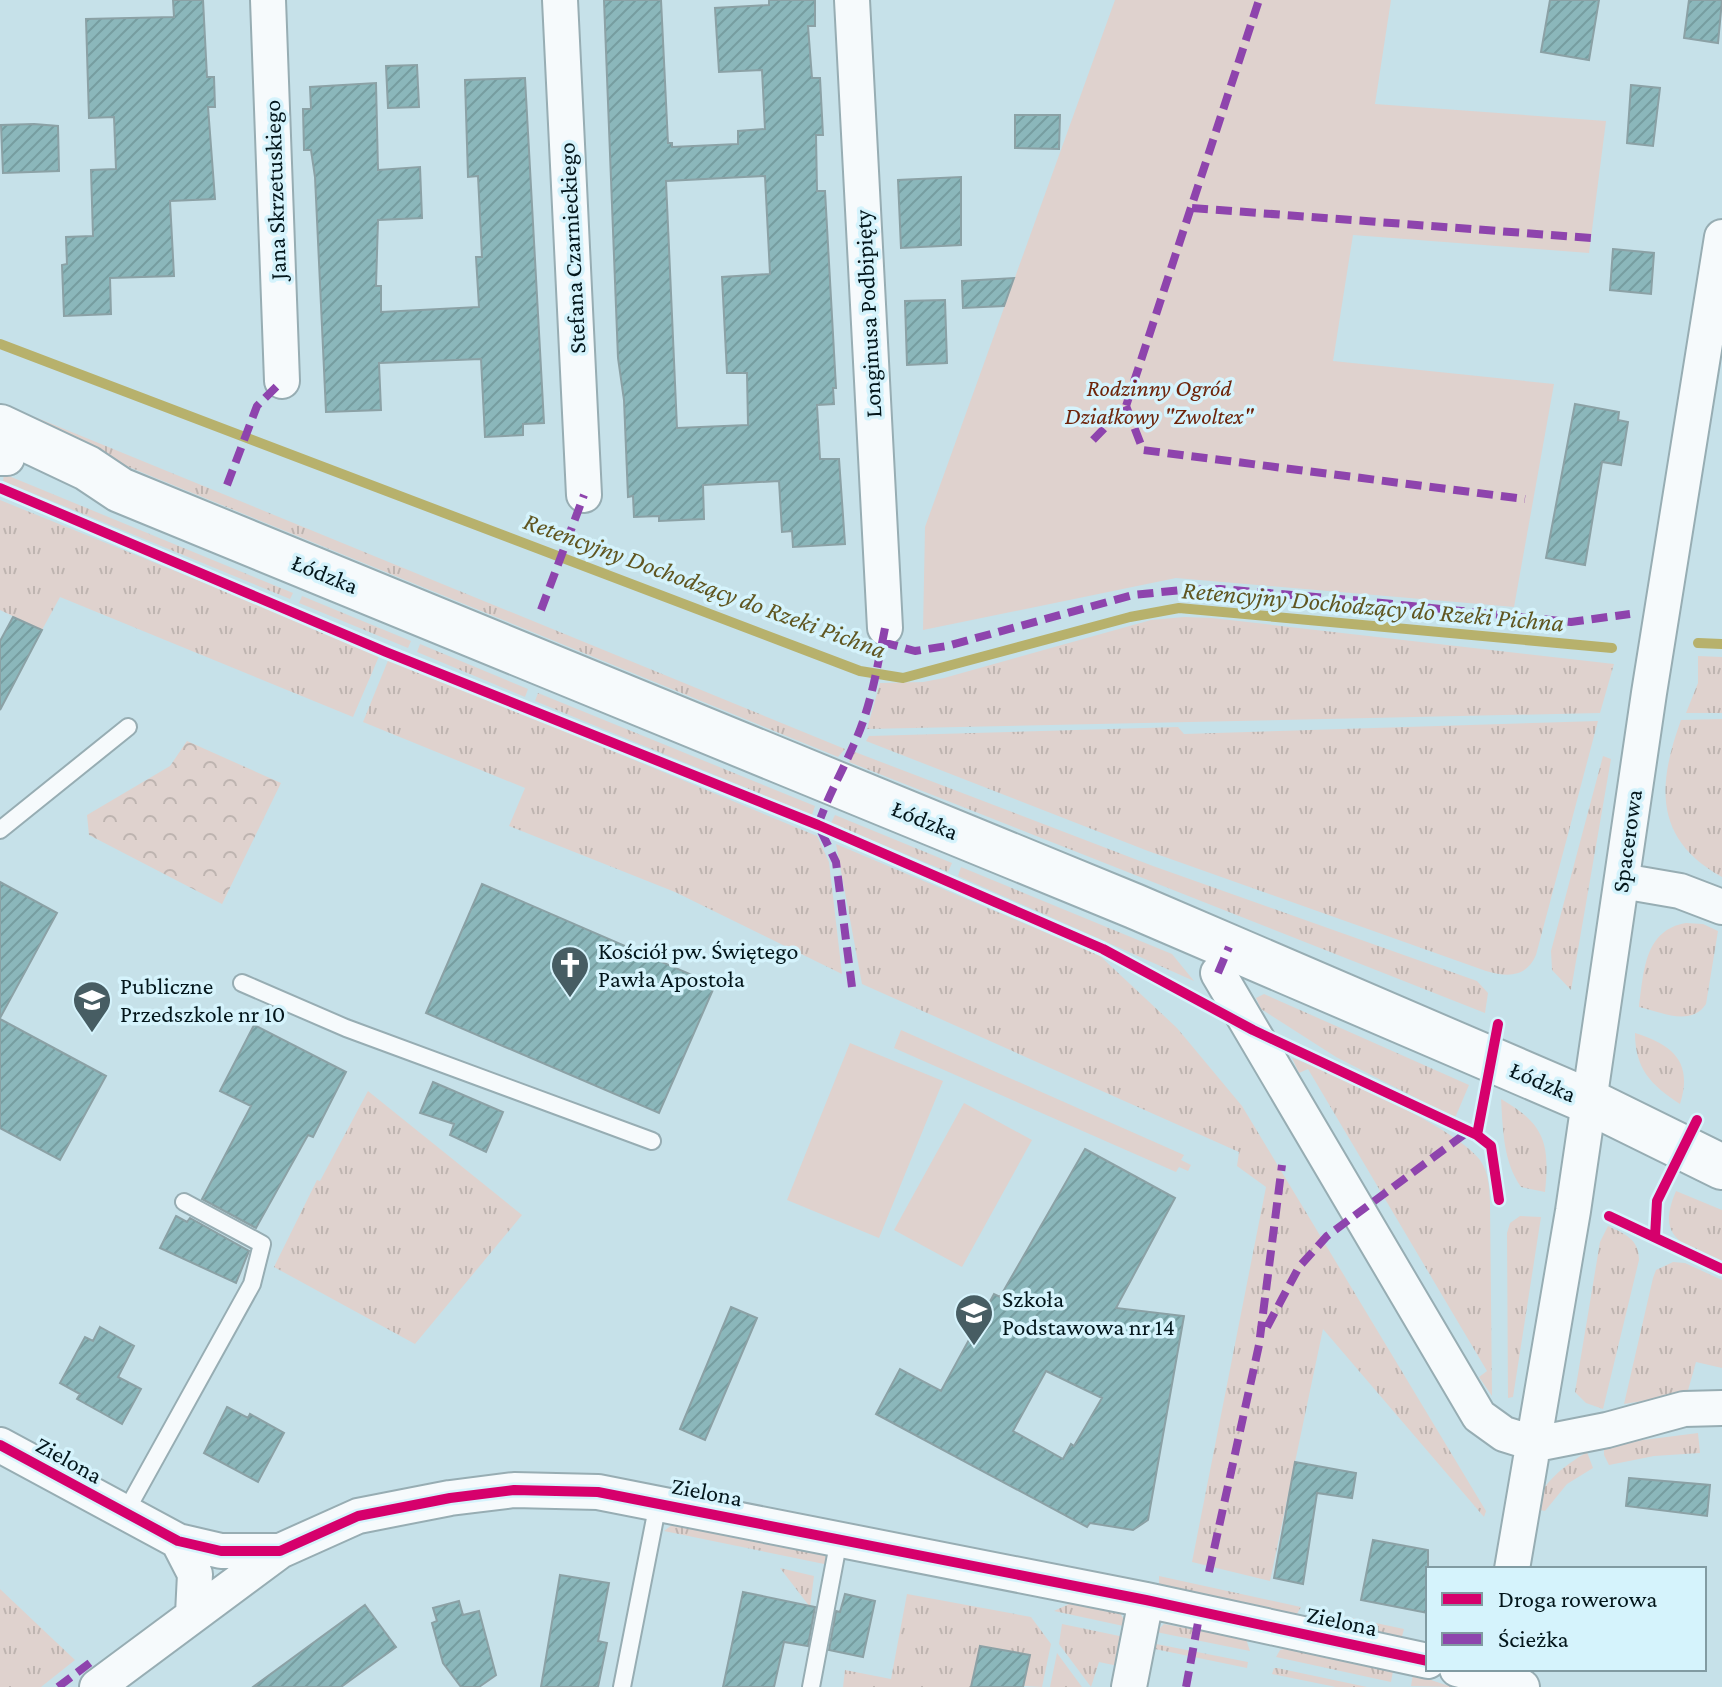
<svg xmlns="http://www.w3.org/2000/svg" width="1722" height="1687" font-family="'Crimson Pro',serif">
	<defs>
		<pattern id="grass-tufts" width="24" height="20" patternUnits="userSpaceOnUse" patternTransform="scale(2)"><rect width="24" height="20" fill="#dfd2ce"/><path d="M3 7l-1-3M5 7V3M7 7l1-3M15 17l-1-3M17 17v-4M19 17l1-3" fill="none" stroke="#beb4b0"/></pattern>
		<pattern id="forest-crowns" width="20" height="18" patternUnits="userSpaceOnUse" patternTransform="scale(2)"><rect width="20" height="18" fill="#dfd2ce"/><path d="M2 6a3 3 0 1 1 6 0M12 15a3 3 0 1 1 6 0" fill="none" stroke="#beb4b0"/></pattern>
		<pattern id="building-hatch" width="6" height="6" patternUnits="userSpaceOnUse" patternTransform="scale(2)"><rect width="6" height="6" fill="#8bb7bb"/><path d="M-1 1l2-2M0 6l6-6M5 7l2-2" fill="none" stroke="#769da0"/></pattern>
	</defs>
	<rect width="100%" height="100%" fill="#c6e1e9"/>
	<path fill="url(#grass-tufts)" d="M35,417L845,749L838,757L31,427Z
		M4,474L293,593L290,599L3,481Z
		M0,500L380,654L353,717L60,597L42,630L0,610Z
		M302,596L411,641L408,648L299,603Z
		M1184,617L1212,618L1614,664L1600,713L867,729L880,683L923,682L944,678L1151,620Z
		M420,644L528,689L525,697L417,652Z
		M1698,656L1722,657V713H1686L1698,683Z
		M389,658L817,836L829,862L842,974L675,892L509,826L525,788L363,722Z
		M538,693L815,806L812,815L535,701Z
		M1722,719V877C1654,839 1657,786 1681,720Z
		M1598,721L1536,955C1526,978 1507,977 1486,971L1148,851L866,741L869,736L1178,727L1184,734Z
		M855,752L1153,866L1477,981L1488,993L1485,1013L849,762Z
		M1603,756L1611,759L1571,990L1552,970L1551,951Z
		M835,815L952,863L948,872L831,823Z
		M836,844L1099,955L1177,1028L1242,1106L1486,1511L1484,1517L1323,1329L1270,1581L1192,1562L1266,1187L1237,1166L1239,1152L862,984Z
		M961,867L1172,954L1194,981L958,876Z
		M1686,923L1703,924L1718,931L1706,1004C1691,1027 1661,1012 1639,1007C1644,972 1644,930 1686,923Z
		M1264,994L1469,1085L1455,1118L1336,1057L1261,1009L1256,998Z
		M1635,1033C1674,1045 1693,1063 1680,1104C1651,1085 1635,1069 1635,1033Z
		M1292,1058C1331,1071 1458,1129 1480,1160C1489,1173 1489,1186 1490,1201L1492,1396L1479,1377L1487,1371L1308,1069L1299,1073Z
		M368,1091L522,1215L415,1344L274,1267L317,1180L320,1181Z
		M1501,1099C1545,1124 1550,1144 1545,1192L1521,1187C1503,1161 1503,1130 1501,1099Z
		M1676,1191L1722,1210V1262C1684,1244 1655,1240 1676,1191Z
		M1520,1216L1541,1217L1513,1397L1508,1398L1507,1233L1510,1223Z
		M1608,1226C1625,1234 1639,1239 1639,1260L1603,1409L1586,1403L1575,1392L1600,1242Z
		M1673,1262L1685,1263L1722,1280V1368L1696,1362L1687,1394L1624,1404L1653,1278L1656,1270Z
		M1698,1433L1700,1453L1654,1456L1609,1465L1604,1455V1445Z
		M1587,1452L1593,1468L1567,1484L1545,1511L1534,1509C1542,1482 1564,1466 1587,1452Z
		M676,1522L825,1553L829,1565L664,1531Z
		M780,1568L814,1576L810,1607Z
		M1159,1576L1301,1607L1295,1617L1159,1589Z
		M0,1589L75,1660L41,1687H0Z
		M907,1594L1031,1617L1051,1644L1042,1687L1024,1686L1030,1655L980,1646L971,1687H843L845,1670L891,1679Z
		M1071,1603L1120,1613L1128,1627L1054,1611Z
		M1319,1611L1404,1629L1401,1640L1318,1622Z
		M1062,1624L1129,1638L1118,1666L1099,1662L1091,1687L1059,1644Z
		M1164,1624L1246,1639L1250,1651L1156,1632Z
		M1151,1643L1248,1662L1247,1668L1150,1648Z
		M1288,1648L1393,1671L1391,1682L1276,1657L1280,1650Z
		M1057,1653L1082,1687H1050Z
		M1274,1668H1277L1367,1687H1336L1272,1674Z
		M1413,1674L1452,1687L1411,1686Z"/>
	<path fill="url(#forest-crowns)" d="M187,741L281,783L222,904L89,835L87,815L170,766Z"/>
	<path fill="#dfd2ce" d="M1115,0H1391L1375,104L1606,121L1589,253L1353,235L1333,361L1554,384L1514,607L1176,578L923,630L925,527Z
		M901,1030L1184,1155L1181,1160L1191,1165L1188,1171L1179,1167L1176,1172L894,1048Z
		M850,1043L943,1081L879,1238L787,1200Z
		M964,1103L1032,1140L962,1267L894,1230Z"/>
	<g fill="none" stroke-linecap="round" stroke-linejoin="round">
		<path stroke="#b7b16c" stroke-width="10" d="M0,344L860,671L903,678L1130,617L1179,608L1612,648
			M1698,643L1722,644"/>
	</g>
	<path fill="url(#building-hatch)" stroke="#8ba1a5" stroke-width="2" fill-rule="evenodd" d="M173,0H203L207,77H214L215,107H208L215,199L170,201L174,276L110,278L111,314L64,316L62,265L67,264L66,237L93,236L91,170L116,169L114,117L89,118L86,19L174,17Z
		M604,0H661L668,143H672V147L738,144V131L765,129L762,70L719,72L715,8L769,5V0H815V26H808L812,78H820L823,135H816L817,191H825L836,388H833L834,404L817,405L820,459H839L845,544L793,547L792,531L782,532L779,481L703,485L704,519L659,521V516L634,517L633,496L628,497L624,400L618,358ZM765,176L770,274L722,277L727,373H747L748,425L677,428L666,181Z
		M1550,0H1599L1589,60L1541,52Z
		M1689,0H1722L1718,43L1684,38Z
		M417,65L419,107L388,108L386,66Z
		M525,78L544,423L523,424V435L485,437L481,359L379,363L381,410L326,412L315,177L311,150H304L303,109H311L310,87L376,83L378,170L420,167L422,218L378,220L376,286H381V312L479,307L476,257H482L478,176L468,177L465,80Z
		M1631,85L1660,88L1653,146L1627,143Z
		M1015,115H1060L1059,149L1015,148Z
		M34,124L58,126L59,171L3,173L1,125Z
		M961,177V245L901,248L898,180Z
		M1613,249L1654,253L1651,294L1610,290Z
		M1014,278L1004,306L963,308L962,281Z
		M945,300L947,363L907,365L905,301Z
		M1575,404L1619,412L1618,420L1628,422L1621,465L1602,462L1585,565L1546,558Z
		M13,617L42,630L0,710V641Z
		M0,882L57,913L0,1018Z
		M482,884L715,985L659,1113L426,1013Z
		M0,1019L106,1076L60,1160L0,1128Z
		M254,1025L346,1072L313,1137L308,1135L256,1228L202,1199L251,1106L220,1091Z
		M433,1082L503,1112L486,1152L450,1135L454,1124L420,1113Z
		M1085,1149L1175,1198L1116,1308L1184,1316L1148,1520L1133,1530L1090,1523L1087,1527L876,1414L900,1369L941,1391L994,1294L1000,1297ZM1046,1371L1102,1398L1074,1446L1071,1444L1063,1459L1013,1431Z
		M176,1216L187,1222L190,1218L249,1251L236,1283L160,1248Z
		M731,1307L757,1318L705,1440L680,1429Z
		M100,1327L134,1346L118,1377L141,1389L122,1424L77,1399L80,1394L60,1383L85,1337L93,1341Z
		M227,1407L248,1418L250,1414L284,1433L258,1482L204,1453Z
		M1295,1462L1356,1473L1352,1498L1317,1493L1303,1584L1274,1578Z
		M1629,1478L1710,1485L1707,1516L1626,1506Z
		M1373,1540L1428,1550V1613L1361,1600Z
		M560,1575L609,1583L598,1641L607,1643L598,1687H541Z
		M743,1592L815,1607L808,1646L784,1642L774,1687H723Z
		M845,1594L875,1601L863,1657L829,1650L836,1611L840,1612Z
		M459,1601L463,1615L479,1611L496,1675L479,1687H461L443,1663L432,1623L437,1621L433,1608Z
		M365,1605L396,1647L341,1687H253Z
		M980,1646L1030,1655L1023,1687H971Z"/>
	<g fill="none" stroke-linecap="round" stroke-linejoin="round">
		<g stroke="#97adb3" stroke-width="20">
			<path id="service" d="M0,830L128,727
				M242,983L346,1028L652,1141
				M125,1513L252,1284L262,1244L184,1202
				M622,1687L658,1503
				M811,1687L839,1539"/>
		</g>
		<g stroke="#97adb3" stroke-width="38">
			<path id="minor" d="M268,0L282,381
				M560,0L584,495
				M852,0L885,628
				M0,458H7
				M1622,881L1680,891L1722,907
				M1218,973L1479,1416L1504,1434L1536,1444L1607,1430L1684,1409L1722,1408
				M0,1445L178,1541L221,1551H280L358,1516L450,1498L514,1490L598,1492L1146,1600L1428,1661
				M178,1541L195,1574L193,1614
				M1512,1569L1573,1211L1649,693L1722,237
				M1457,1669L1522,1687
				M97,1687L280,1551
				M1129,1687L1146,1600"/>
		</g>
		<g stroke="#97adb3" stroke-width="48">
			<path id="secondary" d="M0,427L87,468L120,490L1134,906L1590,1102L1722,1167"/>
		</g>
		<use href="#service" stroke="#f6fafc" stroke-width="16"/>
		<use href="#minor" stroke="#f6fafc" stroke-width="34"/>
		<use href="#secondary" stroke="#f6fafc" stroke-width="44"/>
		<path stroke="#8e44ad" stroke-width="8" stroke-dasharray="16 8" stroke-linecap="butt" d="M1192,208L1591,238
			M1126,406L1143,450L1525,499
			M1093,440L1126,406L1259,0
			M227,485L257,406L282,381
			M541,610L584,495
			M882,642L915,651L947,646L1133,595L1182,590L1220,589L1352,600L1571,622L1630,614
			M1218,973L1229,947
			M852,987L836,862L818,825C828,796 842,772 854,744C871,707 877,668 885,628
			M1267,1327L1299,1267L1327,1236L1469,1131
			M1209,1572L1259,1345L1282,1165
			M58,1687L95,1659
			M1186,1687L1200,1612"/>
		<g stroke="#d5f3fc" stroke-width="15">
			<path id="cycleway" d="M0,488L386,652L818,825L1103,949L1253,1030L1477,1135
				M1498,1024L1477,1135L1491,1146L1499,1200
				M1609,1216L1722,1269
				M1655,1237L1657,1201L1697,1120
				M0,1445L178,1541L221,1551H280L358,1516L450,1498L514,1490L598,1492L1146,1600L1428,1661"/>
		</g>
		<use href="#cycleway" stroke="#d6006c" stroke-width="10"/>
	</g>
	<defs>
		<g id="church-pin" transform="scale(2)"><path d="M0 17L-7.5 6A9.5 9.5 0 1 1 7.5 6Z" fill="#475d63" stroke="#d5f3fc"/><path d="M-1.2-6h2.4v3.5h3.3v2.4h-3.3V6h-2.4V-.1h-3.3v-2.4h3.3Z" fill="#fff"/></g>
		<g id="school-pin" transform="scale(2)"><path d="M0 17L-7.5 6A9.5 9.5 0 1 1 7.5 6Z" fill="#475d63" stroke="#d5f3fc"/><path d="M0-5L7-2L0 1L-7-2ZM-4 1L0 2.5L4 1V4Q0 6-4 4Z" fill="#fff"/></g>
	</defs>
	<g fill-rule="evenodd">
		<use href="#church-pin" x="570" y="965"/>
		<use href="#school-pin" x="92" y="1000"/>
		<use href="#school-pin" x="974" y="1313"/>
	</g>
	<g text-anchor="middle" stroke-width="7" stroke-linejoin="round" paint-order="stroke">
		<g font-size="24" fill="#03161b" stroke="#d5f3fc">
			<text transform="translate(275 190) rotate(-92)" y="8">Jana Skrzetuskiego</text>
			<text transform="translate(572 248) rotate(-93)" y="8">Stefana Czarnieckiego</text>
			<text transform="translate(868 314) rotate(-93)" y="8">Longinusa Podbipięty</text>
			<text transform="translate(325 574) rotate(22)" y="8">Łódzka</text>
			<text transform="translate(925 820) rotate(22)" y="8">Łódzka</text>
			<text transform="translate(1627 841) rotate(-82)" y="8">Spacerowa</text>
			<text transform="translate(1543 1082) rotate(23)" y="8">Łódzka</text>
			<text transform="translate(69 1460) rotate(29)" y="8">Zielona</text>
			<text transform="translate(707 1492) rotate(11)" y="8">Zielona</text>
			<text transform="translate(1342 1621) rotate(12)" y="8">Zielona</text>
		</g>
		<g font-size="24" font-style="italic" fill="#6e240a" stroke="#d5f3fc">
			<text x="1159" y="396">Rodzinny Ogród<tspan x="1159" dy="28">Działkowy "Zwoltex"</tspan></text>
		</g>
		<g font-size="24" fill="#03161b" stroke="#d5f3fc" text-anchor="start">
			<text x="598" y="959">Kościół pw. Świętego<tspan x="598" dy="28">Pawła Apostoła</tspan></text>
			<text x="120" y="994">Publiczne<tspan x="120" dy="28">Przedszkole nr 10</tspan></text>
			<text x="1002" y="1307">Szkoła<tspan x="1002" dy="28">Podstawowa nr 14</tspan></text>
		</g>
		<g font-size="26" font-style="italic" fill="#605621" stroke="#d5f3fc">
			<text transform="translate(705 585) rotate(20)" y="9">Retencyjny Dochodzący do Rzeki Pichna</text>
			<text transform="translate(1373 606) rotate(5)" y="9">Retencyjny Dochodzący do Rzeki Pichna</text>
		</g>
	</g>
	<rect x="1426" y="1567" width="280" height="104" fill="#d5f3fc" stroke="#819ba2" stroke-width="2"/>
	<rect x="1442" y="1593" width="40" height="12" fill="#d6006c" stroke="#819ba2" stroke-width="2"/>
	<text x="1498" y="1607" font-size="24" fill="#03161b">Droga rowerowa</text>
	<rect x="1442" y="1633" width="40" height="12" fill="#8e44ad" stroke="#819ba2" stroke-width="2"/>
	<text x="1498" y="1647" font-size="24" fill="#03161b">Ścieżka</text>
</svg>
